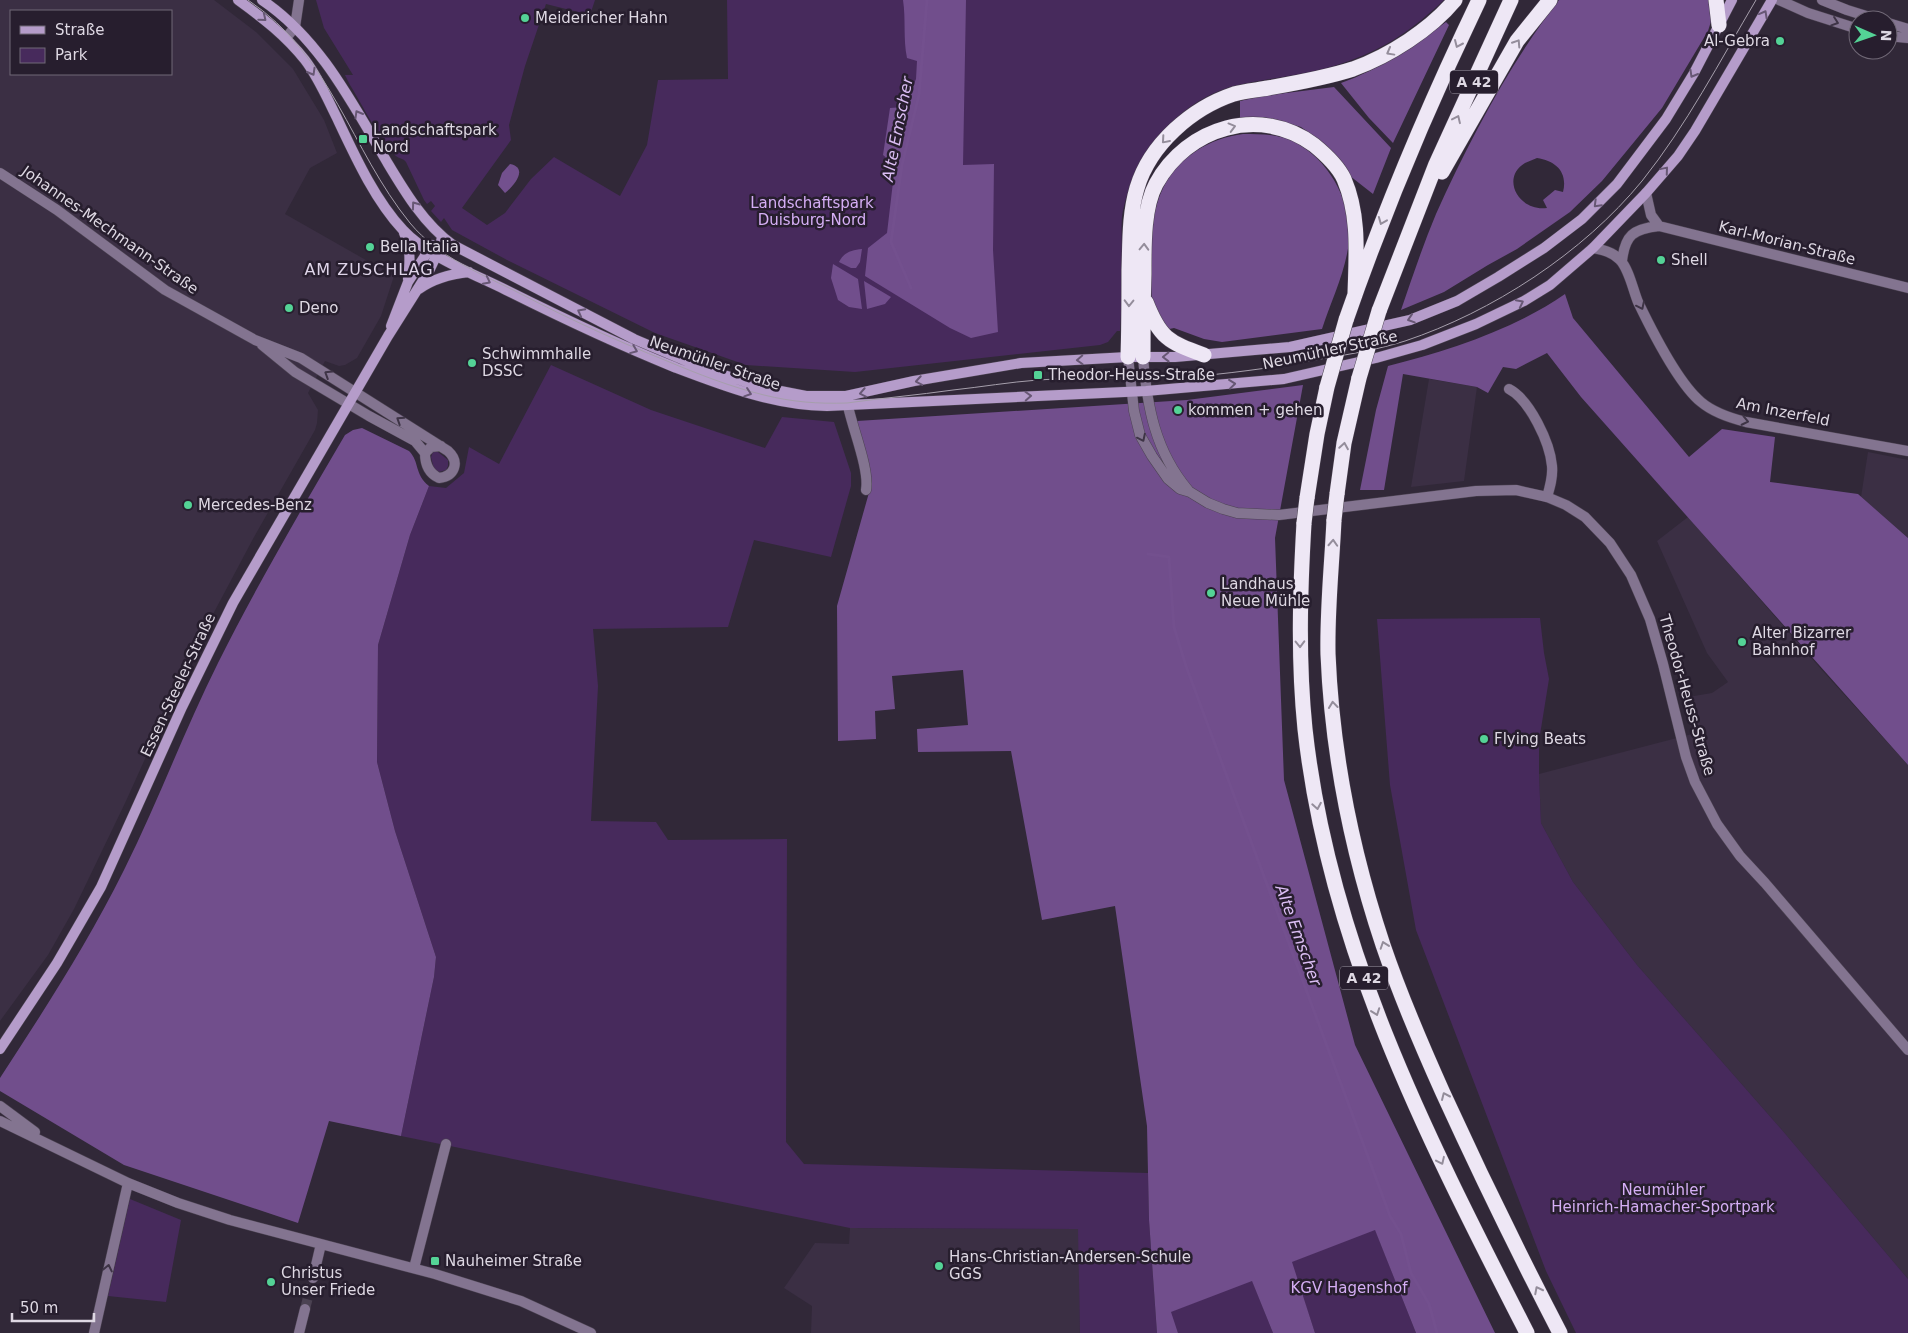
<svg xmlns="http://www.w3.org/2000/svg" width="1908" height="1333" font-family="'DejaVu Sans',sans-serif">
	<rect width="100%" height="100%" fill="#312838"/>
	<path fill="#3b2f44" fill-rule="evenodd" d="M0,0H214L256,32L293,69L324,120L337,153L310,168L285,214L394,276L381,316L357,358L345,365L339,366L325,361L308,393L318,410L317,423L315,430L254,537L195,648L126,801L74,909L48,955L0,1021ZM11,11H171V74H11Z
		M1429,379L1477,387L1464,481L1411,487Z
		M1868,452L1908,460V538L1861,497Z
		M1688,517L1821,669L1908,765V1279L1782,1130L1637,965L1573,882L1541,823L1539,774L1696,733L1688,697L1712,693L1728,682L1707,653L1657,541Z
		M850,1228L1079,1229L1080,1333H811L812,1306L784,1288L815,1243L849,1244Z"/>
	<path fill="#472a5c" d="M316,0H595L590,15L546,4L525,66L509,125L511,140L462,208L487,225L505,213L531,179L554,157L620,196L647,145L658,80L728,79L727,0H1444C1414,28 1388,47 1349,61C1312,75 1272,77 1234,86C1175,102 1132,158 1122,217C1121,228 1122,241 1122,252C1122,278 1122,305 1120,331H1117L1108,342L1100,345L855,372L746,365L655,333L507,260L452,230L444,218L441,222L431,211L435,206L431,201L427,204L424,200L406,162C403,158 400,159 396,156C381,143 362,104 350,85L345,75H353L324,28Z
		M551,365L651,410L765,448L782,417L834,422L851,473V486L831,557L754,540L728,627L593,629L598,686L591,821L656,822L668,840L787,839L786,1142L804,1164L1148,1173L1149,1220L1157,1333H1080L1078,1229L850,1228L401,1136L434,977L436,957L395,831L377,762L378,645L410,535L429,486L446,488L464,473L469,447L499,464Z
		M433,452H438L448,460V466L446,470L439,472L434,469L431,457Z
		M1540,618L1544,653L1549,679L1539,741V774L1541,823L1573,882L1637,965L1782,1130L1908,1279V1333H1576L1546,1271L1416,930L1390,785L1377,619Z
		M130,1199L181,1220L166,1302L108,1296Z
		M1375,1229L1416,1333H1315L1291,1262Z
		M1252,1280L1273,1333H1178L1170,1312Z"/>
	<path fill="#714e8c" fill-rule="evenodd" d="M903,0H966L963,165L994,164L993,250L998,332L971,338L950,328L865,276L868,248L887,233L895,165L883,155L890,108L904,107L916,79L917,61L907,58C903,39 906,19 903,0Z
		M1559,0H1712L1713,15L1708,31L1662,108L1602,181L1570,212L1517,249L1488,265L1444,292L1401,310C1412,278 1423,245 1436,214C1469,141 1510,63 1559,0ZM1537,158C1556,161 1568,172 1563,192L1555,190L1543,200L1547,208C1519,212 1500,178 1525,163C1529,161 1533,160 1537,158Z
		M1446,22L1449,25L1393,143L1369,118L1341,83C1380,69 1412,47 1446,22Z
		M1334,87L1391,148L1373,194L1350,176L1330,149L1301,127L1263,117L1240,118V101L1262,96Z
		M1243,134C1260,134 1279,134 1295,142C1330,161 1352,202 1349,241C1346,271 1331,301 1322,329L1222,342L1204,339L1174,328L1165,330C1162,325 1157,319 1155,313C1150,299 1151,279 1151,263C1150,239 1152,211 1163,188C1178,157 1210,138 1243,134Z
		M862,249L860,262L856,268H851L839,262C844,252 852,250 862,249Z
		M833,264L858,279L862,309L849,307L838,300L831,278Z
		M864,281L891,297L885,304L867,309Z
		M1565,294L1573,318L1689,457L1722,429L1775,437L1770,482L1858,494L1908,538V765L1581,397L1547,353L1516,369L1503,367L1488,393L1477,387L1403,374L1384,490H1360L1376,410L1388,366C1447,351 1515,329 1565,294Z
		M1303,385L1275,538L1284,780L1355,1045L1495,1333H1416L1375,1230L1292,1262L1315,1333H1273L1252,1281L1171,1312L1178,1333H1157L1149,1220L1147,1126L1115,906L1042,920L1011,751L918,752L917,729L968,725L963,670L892,676L895,709L875,711L876,739L838,741L837,606L872,482L857,421L1187,400Z
		M362,428L409,451C420,462 414,474 429,486L410,535L378,645L377,762L395,831L436,957L434,977L401,1136L329,1121L298,1223L124,1165L0,1091V1078C45,1009 87,944 124,870C158,802 184,731 218,663C257,585 301,510 345,435L353,430Z"/>
	<path fill="#73508e" d="M510,164C529,168 514,186 505,193L498,185L502,173Z"/>
	<g fill="none" stroke-linecap="round" stroke-linejoin="round">
		<path stroke="#73508e" stroke-width="3" d="M911,288L891,242L902,165L919,95L927,0
			M1148,554L1169,557L1174,627L1186,666L1390,1216L1401,1234L1411,1273L1429,1304L1437,1333"/>
		<path stroke="#4b4252" stroke-width="10" stroke-dasharray="10 5" stroke-linecap="butt" d="M305,1309L313,1278"/>
		<g stroke="#4d4453" stroke-width="11">
			<path id="minor" d="M0,173L57,210L165,290L255,340L301,358L448,451C460,462 455,476 439,478C428,473 425,464 425,453L431,447L441,446
				M1646,193L1651,215L1659,226
				M1593,248C1603,250 1613,252 1620,260C1629,269 1633,290 1638,302C1651,329 1679,384 1701,402C1714,413 1730,418 1746,422L1908,451
				M1622,261C1625,235 1633,229 1659,226L1908,288
				M262,345L295,372L369,416L415,441L425,453
				M1509,389C1530,400 1550,443 1552,466C1553,477 1550,487 1547,497
				M846,397C850,423 870,468 866,490
				M0,1106L35,1132
				M0,1121L128,1183L178,1203L230,1220L435,1274L521,1301L591,1333
				M414,1268L446,1144
				M313,1278L321,1244
				M94,1333L128,1183
				M299,1333L305,1309"/>
		</g>
		<g stroke="#4d4453" stroke-width="11">
			<path id="tertiary" d="M1779,0L1808,13L1858,29
				M1822,0L1847,10L1879,20
				M1888,23L1908,29
				M1888,36L1908,38
				M286,38L295,27L299,0
				M1128,357L1134,411L1140,435L1152,456L1168,479L1180,489L1190,492L1208,503L1223,509L1237,513L1279,515L1476,491L1516,490L1547,497L1566,505L1585,517L1610,543L1631,575L1650,619L1663,664L1686,757L1695,782L1717,824L1740,856L1765,883L1908,1050
				M1143,357C1147,406 1155,451 1188,490"/>
		</g>
		<g stroke="#4d4453" stroke-width="11">
			<path id="secondary" d="M238,0C263,18 286,36 305,60C318,77 327,98 336,116C354,154 374,199 403,230C428,257 474,274 506,290C562,318 617,344 674,367C724,386 773,405 827,406L1146,391L1284,379L1376,358L1422,345L1476,324L1524,301L1550,285L1593,248L1646,193L1678,156L1695,131L1772,0
				M262,0C320,39 352,103 387,162C405,192 424,224 453,245L634,339L705,369L765,388L806,396H846L914,381L1021,363L1128,357H1175L1290,347L1410,320L1457,301L1498,277L1544,248L1582,219L1617,184L1666,119L1694,73L1732,0
				M404,233C411,248 410,263 408,279
				M419,289C434,278 451,274 469,272
				M391,326L408,282L432,245
				M0,1049L57,963L101,887L182,707L233,603L388,336L429,271L439,250L442,237"/>
		</g>
		<g stroke="#4d4453" stroke-width="16">
			<path id="motorway" d="M1716,0L1719,25
				M1442,172L1517,41L1550,0
				M1146,302C1160,338 1168,342 1204,355
				M1379,311L1436,164L1511,0
				M1346,320C1384,211 1429,104 1479,0
				M1128,357C1129,328 1129,299 1129,270C1130,242 1129,215 1137,188C1150,144 1192,108 1234,94C1245,91 1257,90 1268,88C1296,83 1325,78 1353,69C1389,56 1430,30 1455,0
				M1143,357C1143,329 1143,302 1144,274C1144,248 1143,208 1156,184C1187,127 1260,105 1314,145C1325,154 1338,166 1344,179C1360,216 1356,256 1355,295
				M1337,494L1344,443L1359,378
				M1307,498L1317,434L1327,387
				M1334,520C1332,564 1327,609 1328,654C1332,752 1352,852 1383,945C1400,995 1421,1044 1443,1093C1480,1174 1519,1254 1560,1333
				M1304,523C1300,592 1298,660 1305,729C1329,948 1428,1139 1527,1333"/>
		</g>
		<use href="#minor" stroke="#837490" stroke-width="10"/>
		<use href="#tertiary" stroke="#837490" stroke-width="10"/>
		<use href="#secondary" stroke="#b59cca" stroke-width="10"/>
		<use href="#motorway" stroke="#eee7f5" stroke-width="15"/>
		<path stroke="#a69fac" stroke-width="1" d="M248,0C332,56 350,149 410,223C439,258 482,274 521,294C569,319 617,341 667,361C698,374 731,387 764,395C792,402 818,404 847,403C882,398 918,395 953,390C981,387 1010,382 1038,380C1092,376 1145,380 1199,376C1242,372 1284,366 1326,358C1352,354 1380,349 1405,341C1492,312 1583,253 1642,181C1686,126 1720,61 1756,0"/>
		<g stroke="#4d4453" stroke-width="16" stroke-linecap="butt">
			<path id="motorway-bridge" d="M1359,378L1379,311
				M1327,387L1346,320
				M1334,520L1337,494
				M1304,523L1307,498"/>
		</g>
		<use href="#motorway-bridge" stroke="#eee7f5" stroke-width="15"/>
	</g>
	<defs><path id="oneway-chevron" d="M-2-3.5L2.5 0L-2 3.5" fill="none" stroke-width="1.6" stroke-linecap="round" stroke-linejoin="round" transform="scale(1.25)"/></defs>
	<g stroke="#675774">
		<use href="#oneway-chevron" transform="translate(1764 14) rotate(-61)"/>
		<use href="#oneway-chevron" transform="translate(263 18) rotate(39)"/>
		<use href="#oneway-chevron" transform="translate(312 72) rotate(60)"/>
		<use href="#oneway-chevron" transform="translate(1693 74) rotate(120)"/>
		<use href="#oneway-chevron" transform="translate(358 114) rotate(-120)"/>
		<use href="#oneway-chevron" transform="translate(1665 170) rotate(-50)"/>
		<use href="#oneway-chevron" transform="translate(1597 204) rotate(135)"/>
		<use href="#oneway-chevron" transform="translate(415 205) rotate(-126)"/>
		<use href="#oneway-chevron" transform="translate(487 281) rotate(27)"/>
		<use href="#oneway-chevron" transform="translate(1520 303) rotate(-27)"/>
		<use href="#oneway-chevron" transform="translate(581 312) rotate(-152)"/>
		<use href="#oneway-chevron" transform="translate(1411 319) rotate(162)"/>
		<use href="#oneway-chevron" transform="translate(634 350) rotate(22)"/>
		<use href="#oneway-chevron" transform="translate(1166 357) rotate(179)"/>
		<use href="#oneway-chevron" transform="translate(1080 360) rotate(177)"/>
		<use href="#oneway-chevron" transform="translate(919 381) rotate(170)"/>
		<use href="#oneway-chevron" transform="translate(1232 384) rotate(-6)"/>
		<use href="#oneway-chevron" transform="translate(748 393) rotate(19)"/>
		<use href="#oneway-chevron" transform="translate(863 393) rotate(169)"/>
		<use href="#oneway-chevron" transform="translate(1028 396) rotate(-3)"/>
	</g>
	<g stroke="#3e3446">
		<use href="#oneway-chevron" transform="translate(1835 22) rotate(19)"/>
		<use href="#oneway-chevron" transform="translate(1641 306) rotate(64)"/>
		<use href="#oneway-chevron" transform="translate(328 374) rotate(-148)"/>
		<use href="#oneway-chevron" transform="translate(400 420) rotate(-147)"/>
		<use href="#oneway-chevron" transform="translate(1745 421) rotate(12)"/>
		<use href="#oneway-chevron" transform="translate(1142 438) rotate(64)"/>
		<use href="#oneway-chevron" transform="translate(108 1268) rotate(-78)"/>
	</g>
	<g stroke="#948d9b">
		<use href="#oneway-chevron" transform="translate(1517 43) rotate(-57)"/>
		<use href="#oneway-chevron" transform="translate(1458 44) rotate(114)"/>
		<use href="#oneway-chevron" transform="translate(1390 52) rotate(151)"/>
		<use href="#oneway-chevron" transform="translate(1457 119) rotate(-65)"/>
		<use href="#oneway-chevron" transform="translate(1232 127) rotate(-15)"/>
		<use href="#oneway-chevron" transform="translate(1165 140) rotate(131)"/>
		<use href="#oneway-chevron" transform="translate(1382 221) rotate(112)"/>
		<use href="#oneway-chevron" transform="translate(1144 247) rotate(-88)"/>
		<use href="#oneway-chevron" transform="translate(1129 303) rotate(91)"/>
		<use href="#oneway-chevron" transform="translate(1344 446) rotate(-81)"/>
		<use href="#oneway-chevron" transform="translate(1333 543) rotate(-87)"/>
		<use href="#oneway-chevron" transform="translate(1300 644) rotate(89)"/>
		<use href="#oneway-chevron" transform="translate(1333 705) rotate(-96)"/>
		<use href="#oneway-chevron" transform="translate(1317 806) rotate(80)"/>
		<use href="#oneway-chevron" transform="translate(1384 945) rotate(-109)"/>
		<use href="#oneway-chevron" transform="translate(1376 1012) rotate(70)"/>
		<use href="#oneway-chevron" transform="translate(1445 1096) rotate(-114)"/>
		<use href="#oneway-chevron" transform="translate(1441 1161) rotate(65)"/>
		<use href="#oneway-chevron" transform="translate(1538 1290) rotate(-117)"/>
	</g>
	<g fill="#54d396" stroke="#271e2e" stroke-width="2">
		<circle cx="525" cy="18" r="5"/>
		<circle cx="1780" cy="41" r="5"/>
		<rect x="358" y="134" width="10" height="10" rx="2.5"/>
		<circle cx="370" cy="247" r="5"/>
		<circle cx="1661" cy="260" r="5"/>
		<circle cx="289" cy="308" r="5"/>
		<circle cx="472" cy="363" r="5"/>
		<rect x="1033" y="370" width="10" height="10" rx="2.5"/>
		<circle cx="1178" cy="410" r="5"/>
		<circle cx="188" cy="505" r="5"/>
		<circle cx="1211" cy="593" r="5"/>
		<circle cx="1742" cy="642" r="5"/>
		<circle cx="1484" cy="739" r="5"/>
		<rect x="430" y="1256" width="10" height="10" rx="2.5"/>
		<circle cx="939" cy="1266" r="5"/>
		<circle cx="271" cy="1282" r="5"/>
	</g>
	<g text-anchor="middle" stroke-width="5" stroke-linejoin="round" paint-order="stroke">
		<g fill="#271e2e" stroke="#a7a0ad" stroke-width="1">
			<rect x="1450" y="70.5" width="48" height="23" rx="4"/>
			<rect x="1340" y="966.5" width="48" height="23" rx="4"/>
		</g>
		<g font-size="14" font-weight="bold" fill="#ded8e3">
			<text x="1474" y="87">A 42</text>
			<text x="1364" y="983">A 42</text>
		</g>
		<g font-size="15" fill="#ded8e3" stroke="#271e2e" text-anchor="start">
			<text x="535" y="23">Meidericher Hahn</text>
			<text x="1770" y="46" text-anchor="end">Al-Gebra</text>
			<text x="373" y="135">Landschaftspark<tspan x="373" dy="17">Nord</tspan></text>
			<text x="380" y="252">Bella Italia</text>
			<text x="1671" y="265">Shell</text>
			<text x="299" y="313">Deno</text>
			<text x="482" y="359">Schwimmhalle<tspan x="482" dy="17">DSSC</tspan></text>
			<text x="1048" y="380">Theodor-Heuss-Straße</text>
			<text x="1188" y="415">kommen + gehen</text>
			<text x="198" y="510">Mercedes-Benz</text>
			<text x="1221" y="589">Landhaus<tspan x="1221" dy="17">Neue Mühle</tspan></text>
			<text x="1752" y="638">Alter Bizarrer<tspan x="1752" dy="17">Bahnhof</tspan></text>
			<text x="1494" y="744">Flying Beats</text>
			<text x="949" y="1262">Hans-Christian-Andersen-Schule<tspan x="949" dy="17">GGS</tspan></text>
			<text x="445" y="1266">Nauheimer Straße</text>
			<text x="281" y="1278">Christus<tspan x="281" dy="17">Unser Friede</tspan></text>
		</g>
		<g font-size="15" fill="#d5aef5" stroke="#271e2e">
			<text x="812" y="208">Landschaftspark<tspan x="812" dy="17">Duisburg-Nord</tspan></text>
			<text x="1663" y="1195">Neumühler<tspan x="1663" dy="17">Heinrich-Hamacher-Sportpark</tspan></text>
			<text x="1349" y="1293">KGV Hagenshof</text>
		</g>
		<g font-size="15" fill="#ded8e3" stroke="#271e2e">
			<text transform="translate(110 230) rotate(35)" y="5">Johannes-Mechmann-Straße</text>
			<text transform="translate(1787 243) rotate(14)" y="5">Karl-Morian-Straße</text>
			<text transform="translate(1330 350) rotate(-12)" y="5">Neumühler Straße</text>
			<text transform="translate(715 363) rotate(19)" y="5">Neumühler Straße</text>
			<text transform="translate(1783 412) rotate(11)" y="5">Am Inzerfeld</text>
			<text transform="translate(178 685) rotate(-65)" y="5">Essen-Steeler-Straße</text>
			<text transform="translate(1687 695) rotate(74)" y="5">Theodor-Heuss-Straße</text>
		</g>
		<g font-size="16" font-style="italic" fill="#dbbef4" stroke="#271e2e">
			<text transform="translate(897 129) rotate(-79)" y="6">Alte Emscher</text>
			<text transform="translate(1299 935) rotate(70)" y="6">Alte Emscher</text>
		</g>
		<g font-size="16" letter-spacing="1" fill="#ded4e8" stroke="#271e2e">
			<text x="369" y="275">AM ZUSCHLAG</text>
		</g>
	</g>
	<rect x="10" y="10" width="162" height="65" fill="#271e2e" stroke="#706876"/>
	<rect x="20" y="26" width="25" height="8" fill="#b59cca" stroke="#706876"/>
	<text x="55" y="35" font-size="15" fill="#ded8e3">Straße</text>
	<rect x="20" y="48" width="25" height="15" fill="#472a5c" stroke="#706876"/>
	<text x="55" y="60" font-size="15" fill="#ded8e3">Park</text>
	<g transform="translate(1873 35) rotate(92)"><circle r="24" fill="#271e2e" stroke="#706876"/>
	<path d="M0-4L9 19L0 12L-9 19Z" fill="#54d396"/>
	<text y="-8" font-size="14" font-weight="bold" text-anchor="middle" fill="#ded8e3">N</text>
	</g>
	<path d="M12 1313v8h82v-8" fill="none" stroke="#ded8e3" stroke-width="2.5"/>
	<text x="20" y="1313" font-size="15" fill="#ded8e3" stroke="#271e2e" stroke-width="4" paint-order="stroke">50 m</text>
</svg>
